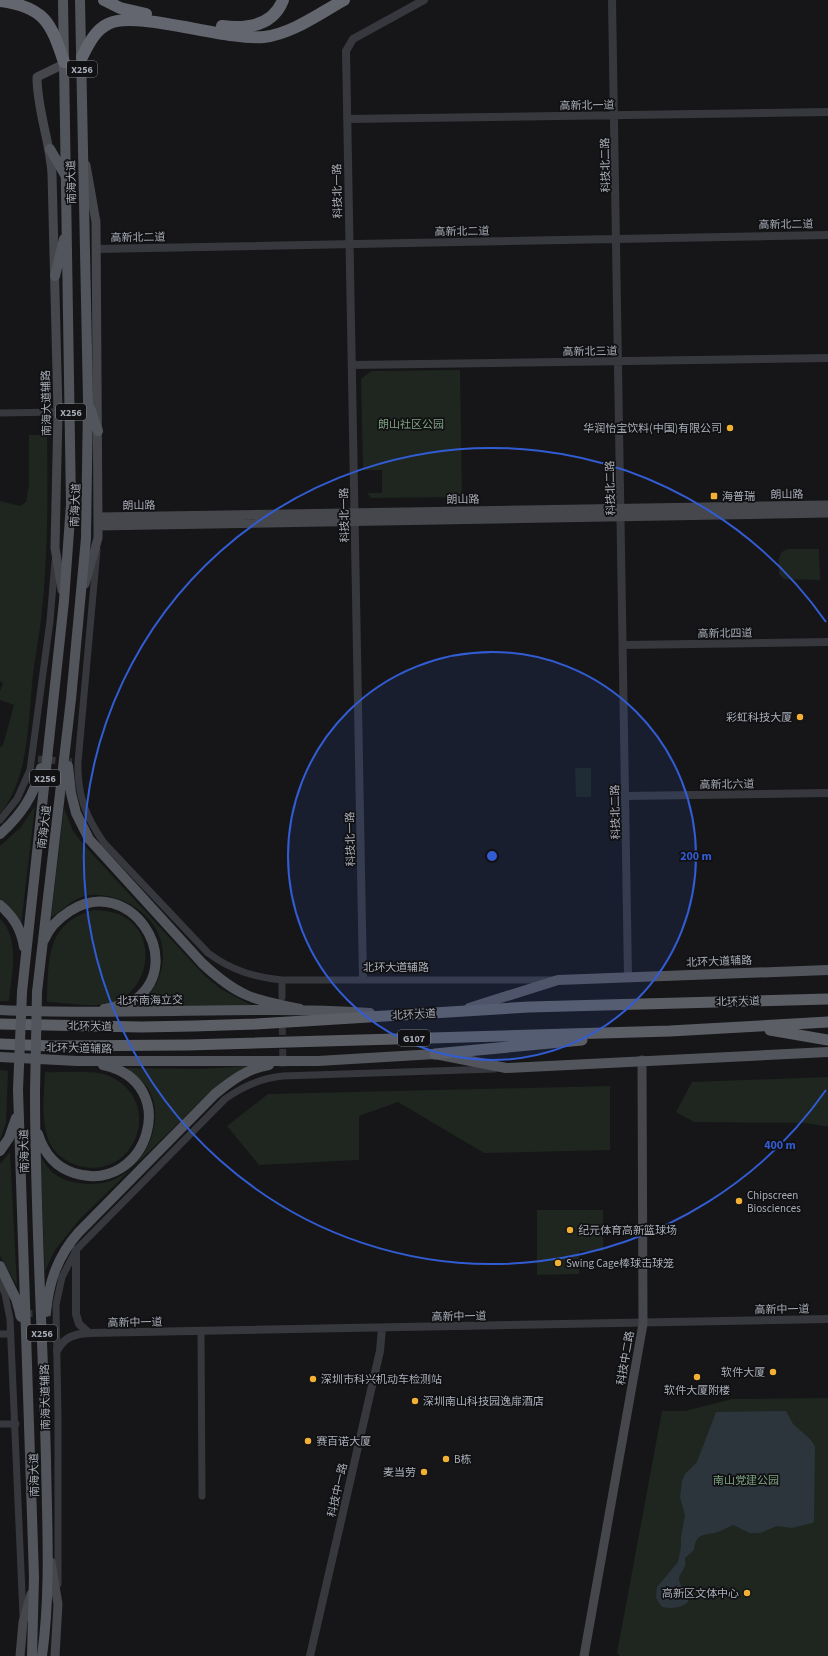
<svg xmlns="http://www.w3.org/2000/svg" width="828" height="1656" font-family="'Source Sans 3','Noto Sans SC',sans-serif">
	<rect width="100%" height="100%" fill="#161618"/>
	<path fill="#1e261f" d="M460,370L462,497L371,498L367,493H382V470H363L361,379L371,371Z
		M29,435H47C48,496 48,559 41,620C39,638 35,656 33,674C28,719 30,777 0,814V747L3,745L14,705L0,700V691L3,683L0,681V501L20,506L26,502L29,485Z
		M788,549H819L820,580L784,579L779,574C779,564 776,552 788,549Z
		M575,768H591V797H576Z
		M35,806L21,926L0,901V846L21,827Z
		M64,808L73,831L83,844L205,976L221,989L255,1007L134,1009C177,977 172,920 121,900C110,896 97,893 85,896C70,900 63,911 51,917Z
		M94,910C105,911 114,911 124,917C159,936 149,993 111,1003C92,1008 67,1003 47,1002C49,960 45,923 94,910Z
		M0,919C21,938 11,977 9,1001H0Z
		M248,1066L232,1075L207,1095L79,1220L55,1250L45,1271L40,1155C49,1173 60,1181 80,1183C94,1185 106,1184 119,1177C148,1163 167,1115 147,1087C141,1080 134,1074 127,1068L200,1069Z
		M0,1070L8,1071L6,1123L0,1140Z
		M45,1072C63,1073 93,1069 109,1076C166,1101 135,1184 76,1165C64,1161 52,1151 48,1139C41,1118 44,1094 45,1072Z
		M828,1077V1126H823L806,1123L694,1122L676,1112L692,1082Z
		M610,1086V1150L484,1153L398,1102L359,1116V1160L259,1165L227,1126L268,1094Z
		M10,1152L17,1286L0,1256V1164Z
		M537,1210H603V1251H579V1274L537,1275Z
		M828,1398V1656H620L617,1653L662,1411H685L732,1399Z"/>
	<path fill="#2c353c" d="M786,1411L793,1424L810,1439L815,1446L814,1521L812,1523L792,1528L777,1526L760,1533H750L733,1525C728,1527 723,1530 718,1532C704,1536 696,1532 694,1550L685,1558C685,1561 686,1565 684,1568C682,1573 677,1576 680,1583C682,1590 688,1592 689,1600C685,1608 670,1609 662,1607L656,1598L657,1587L678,1562L681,1547V1537L685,1515L680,1497L682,1481L685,1474L697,1462L716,1412Z"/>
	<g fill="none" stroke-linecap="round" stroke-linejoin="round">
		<path stroke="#333438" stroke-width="7" stroke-dasharray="7 3.5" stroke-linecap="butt" d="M38,759L72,762
			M282,1007L283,1069
			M15,1314L51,1313"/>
		<path stroke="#37383d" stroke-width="7" d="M0,413L58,412
			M97,550L78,762C77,795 86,817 104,843L208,953C231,970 253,977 282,980H552
			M0,820L17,799L30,770L50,621L55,561
			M282,980V997
			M0,1282L5,1294L10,1319L23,1616
			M201,1331L202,1496
			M0,1334H11
			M0,1424H16
			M58,1584V1416L56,1305L62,1277L76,1250L225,1099C243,1086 261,1078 283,1076L494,1069"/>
		<path stroke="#37383d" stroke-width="8" d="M612,0L628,977
			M347,119L828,112
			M96,249L828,235
			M352,365L828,358
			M623,645L828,642
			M626,796L828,793
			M363,979L346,51L353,39L424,0
			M76,1250V1314L79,1324L89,1333
			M57,1351C64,1337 74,1334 89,1333L828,1319
			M310,1656L380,1351L382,1328"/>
		<path stroke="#45474d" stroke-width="9" d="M98,517L828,505
			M98,526L828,513
			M85,584L98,538V526L96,222L86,165
			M62,590L55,548L58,412L52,174C50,141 37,110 37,77L64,64
			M51,1562L58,1604L55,1656
			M20,1656L23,1622L31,1594
			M584,1656L643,1324L642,1060"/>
		<path stroke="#53555c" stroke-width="10" d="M50,149L65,175
			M55,276L64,239
			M90,408L98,431
			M68,766L71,793L76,813L89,839L202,963C237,996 253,1000 300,1009
			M0,834C21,815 34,796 41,768
			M0,905C14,917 21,929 24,947
			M44,940C49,928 59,918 70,911C129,873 187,960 136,999C127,1005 114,1007 104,1009
			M22,992L64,601L71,504L63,0
			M37,992L71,699L86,538L88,401L80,0
			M469,1008L558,980L828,970
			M0,1010C123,1016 247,1005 370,1013
			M0,1057L77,1061H318L435,1054L506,1068L828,1052
			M18,1090L34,1577L32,1656
			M35,1092C35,1214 43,1337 46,1460C47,1525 51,1591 42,1656
			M38,1134C44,1153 55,1167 74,1173C147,1196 184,1082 103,1065
			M0,1151L9,1138L16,1118
			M0,1266L16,1299L21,1317
			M46,1312C49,1281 58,1256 78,1233L215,1094C231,1081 248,1068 269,1065"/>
		<path stroke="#5b5e65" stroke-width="11" d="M0,1024L141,1027L194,1026L256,1024L529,1007L828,999
			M770,1030L828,1040
			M0,1044L51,1046L188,1045L670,1031L828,1022
			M435,1054L582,1040"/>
		<path stroke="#63666e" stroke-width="12" d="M104,0L120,8L146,14
			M0,1C45,7 51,23 64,62
			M222,26C246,29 273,26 283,0
			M82,57C88,45 95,30 108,24C135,9 225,41 264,37C292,34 320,13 344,0"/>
		<path stroke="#53555c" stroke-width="10" d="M18,1090L22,992
			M35,1092L37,992"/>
	</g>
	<circle cx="492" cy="856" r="204" fill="#325cd3" fill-opacity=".12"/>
	<g fill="none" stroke="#325cd3" stroke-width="2">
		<circle cx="492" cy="856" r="204"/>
		<path d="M826 1090A408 408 0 1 1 826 622"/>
	</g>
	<g fill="#f2b134" stroke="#111113" stroke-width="1.5">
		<circle cx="730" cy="428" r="4"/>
		<rect x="710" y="492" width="8" height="8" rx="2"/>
		<circle cx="800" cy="717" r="4"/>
		<circle cx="739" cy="1201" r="4"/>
		<circle cx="570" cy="1230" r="4"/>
		<circle cx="558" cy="1263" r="4"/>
		<circle cx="773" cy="1372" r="4"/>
		<circle cx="697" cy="1377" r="4"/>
		<circle cx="313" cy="1379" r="4"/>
		<circle cx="415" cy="1401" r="4"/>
		<circle cx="308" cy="1441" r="4"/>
		<circle cx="446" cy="1459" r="4"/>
		<circle cx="424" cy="1472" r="4"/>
		<circle cx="747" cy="1593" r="4"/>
	</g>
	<g text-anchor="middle" stroke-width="3.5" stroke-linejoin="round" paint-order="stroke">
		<g fill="#111113" stroke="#7b7e86" stroke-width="1">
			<rect x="67" y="61" width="30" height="16" rx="3"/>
			<rect x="56" y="404" width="30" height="16" rx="3"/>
			<rect x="30" y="770" width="30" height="16" rx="3"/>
			<rect x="398" y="1030" width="32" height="16" rx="3"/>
			<rect x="27" y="1325" width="30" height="16" rx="3"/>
		</g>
		<g font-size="10" font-weight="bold" fill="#a8adb8">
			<text x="82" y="73">X256</text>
			<text x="71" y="416">X256</text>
			<text x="45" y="782">X256</text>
			<text x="414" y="1042">G107</text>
			<text x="42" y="1337">X256</text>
		</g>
		<g font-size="11" fill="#a8adb8" stroke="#111113">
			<text transform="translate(587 105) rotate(-1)" y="4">高新北一道</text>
			<text transform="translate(605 165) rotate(-91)" y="4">科技北二路</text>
			<text transform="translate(71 182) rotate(-91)" y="4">南海大道</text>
			<text transform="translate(337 191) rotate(-91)" y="4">科技北一路</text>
			<text transform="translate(786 224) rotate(-1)" y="4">高新北二道</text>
			<text transform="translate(462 231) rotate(-1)" y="4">高新北二道</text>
			<text transform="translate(138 237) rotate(-1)" y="4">高新北二道</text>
			<text transform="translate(590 351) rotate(-1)" y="4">高新北三道</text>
			<text transform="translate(46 403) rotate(-91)" y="4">南海大道辅路</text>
			<text transform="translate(610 488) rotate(-91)" y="4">科技北二路</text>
			<text transform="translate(787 494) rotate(-1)" y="4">朗山路</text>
			<text transform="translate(463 499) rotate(-1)" y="4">朗山路</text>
			<text transform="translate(75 505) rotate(-88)" y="4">南海大道</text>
			<text transform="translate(139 505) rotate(-1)" y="4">朗山路</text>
			<text transform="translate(344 515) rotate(-91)" y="4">科技北一路</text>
			<text transform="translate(725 633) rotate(-1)" y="4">高新北四道</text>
			<text transform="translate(727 784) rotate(-1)" y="4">高新北六道</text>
			<text transform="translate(615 812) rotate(-91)" y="4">科技北二路</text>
			<text transform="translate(44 827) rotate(-83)" y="4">南海大道</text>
			<text transform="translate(350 839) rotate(-91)" y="4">科技北一路</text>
			<text transform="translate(719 961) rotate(-2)" y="4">北环大道辅路</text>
			<text x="396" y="971">北环大道辅路</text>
			<text transform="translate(150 1000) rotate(-1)" y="4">北环南海立交</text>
			<text transform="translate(738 1001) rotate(-1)" y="4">北环大道</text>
			<text transform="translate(414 1014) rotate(-3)" y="4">北环大道</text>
			<text transform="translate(90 1026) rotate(1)" y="4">北环大道</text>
			<text transform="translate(79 1048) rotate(1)" y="4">北环大道辅路</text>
			<text transform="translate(24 1151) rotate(-91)" y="4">南海大道</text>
			<text transform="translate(782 1309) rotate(-1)" y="4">高新中一道</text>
			<text transform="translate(459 1316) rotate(-1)" y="4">高新中一道</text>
			<text transform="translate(135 1322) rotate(-1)" y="4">高新中一道</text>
			<text transform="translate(625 1358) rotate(-80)" y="4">科技中二路</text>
			<text transform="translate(45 1397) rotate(-91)" y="4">南海大道辅路</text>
			<text transform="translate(34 1475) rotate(-91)" y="4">南海大道</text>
			<text transform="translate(337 1490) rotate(-77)" y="4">科技中一路</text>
		</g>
		<g font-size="11" fill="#7fa381" stroke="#111113">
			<text x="411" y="428">朗山社区公园</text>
			<text x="746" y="1484">南山党建公园</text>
		</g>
		<g font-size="11" fill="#a8adb8" stroke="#111113" text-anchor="start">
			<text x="722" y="432" text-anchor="end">华润怡宝饮料(中国)有限公司</text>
			<text x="722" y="500">海普瑞</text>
			<text x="792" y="721" text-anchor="end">彩虹科技大厦</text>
			<text x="747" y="1199">Chipscreen<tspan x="747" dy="13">Biosciences</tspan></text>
			<text x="578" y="1234">纪元体育高新篮球场</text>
			<text x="566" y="1267">Swing Cage棒球击球笼</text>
			<text x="765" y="1376" text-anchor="end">软件大厦</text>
			<text x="321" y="1383">深圳市科兴机动车检测站</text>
			<text x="697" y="1394" text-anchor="middle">软件大厦附楼</text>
			<text x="423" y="1405">深圳南山科技园逸扉酒店</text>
			<text x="316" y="1445">赛百诺大厦</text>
			<text x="454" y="1463">B栋</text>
			<text x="416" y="1476" text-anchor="end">麦当劳</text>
			<text x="739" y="1597" text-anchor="end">高新区文体中心</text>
		</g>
	</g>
	<circle cx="492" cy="856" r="6" fill="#325cd3" stroke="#111113" stroke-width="2"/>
	<g font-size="12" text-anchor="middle" font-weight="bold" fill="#325cd3" stroke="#111113" stroke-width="3.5" stroke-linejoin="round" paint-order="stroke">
		<text x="696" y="860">200 m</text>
		<text x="780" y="1149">400 m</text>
	</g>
</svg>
